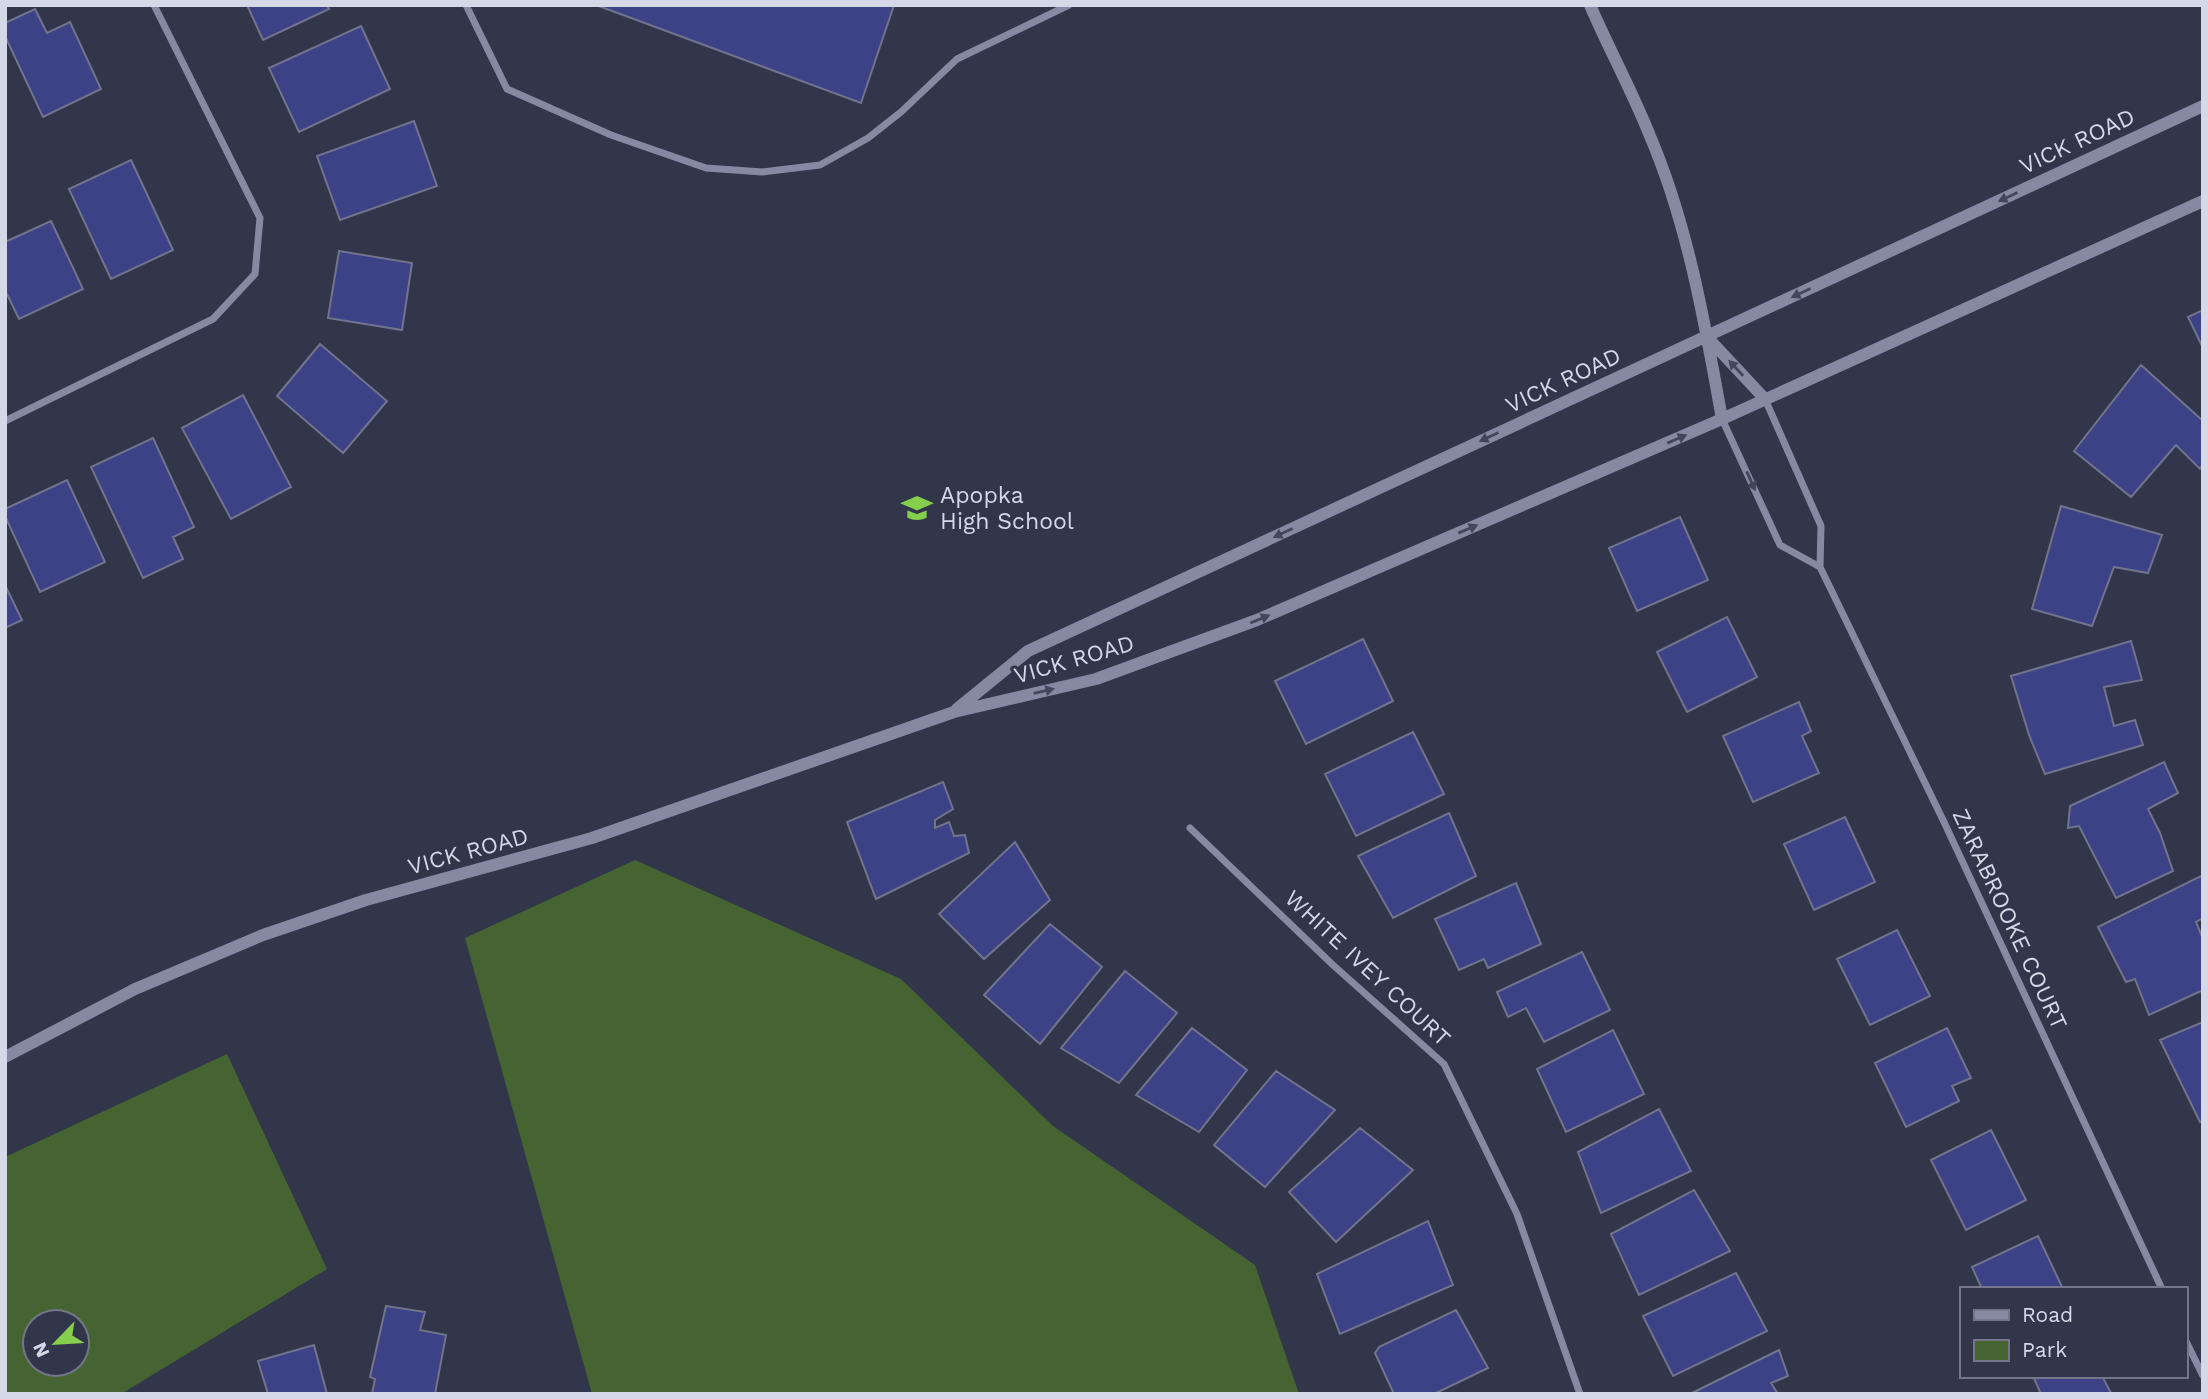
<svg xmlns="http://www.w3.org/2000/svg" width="2208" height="1399" font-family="'Work Sans',sans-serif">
	<rect width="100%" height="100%" fill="#32364b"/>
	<path fill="#456431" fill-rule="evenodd" d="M635,860L901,979L1053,1126L1255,1265L1299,1394H592L465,938Z
		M227,1054L327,1269L121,1394H5V1157ZM35,1322H77V1364H35Z"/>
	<path fill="#3d4186" stroke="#70748c" stroke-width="2" d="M247,5H327L329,9L263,40Z
		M596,5H894L861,103Z
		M35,9L47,33L70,22L101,89L43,117L5,36V23Z
		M361,26L390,89L299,132L269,68Z
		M414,121L437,186L340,220L317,156Z
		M131,160L173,250L111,279L69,189Z
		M51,221L83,289L19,319L5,290V242Z
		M339,251L412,263L402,330L328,318Z
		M2203,310V348L2188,317Z
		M320,344L387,401L343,453L277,396Z
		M2141,365L2203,421V464L2200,469L2176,445L2131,497L2074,451Z
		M243,395L291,487L231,519L182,428Z
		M153,438L194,527L173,537L183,559L143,578L91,467Z
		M67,480L105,562L40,592L5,516V509Z
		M2061,506L2162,535L2148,573L2114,567L2092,626L2032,609Z
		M1680,517L1708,580L1637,611L1609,548Z
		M5,585L22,620L5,628Z
		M1727,617L1757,677L1687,712L1657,652Z
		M1363,639L1393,701L1306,744L1275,681Z
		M2131,641L2142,680L2104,687L2114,726L2135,720L2143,745L2045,774L2029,735L2011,676Z
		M1799,702L1811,731L1802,736L1819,773L1753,802L1723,736Z
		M1413,732L1444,794L1356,836L1325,774Z
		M2164,762L2178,793L2148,809L2160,833L2173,871L2116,898L2079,826L2068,828L2070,806Z
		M943,782L953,809L935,820V828L949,822L954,836L965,835L969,853L876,899L847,822Z
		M1449,813L1476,876L1393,918L1358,856Z
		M1845,817L1875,882L1814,910L1784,844Z
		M1015,842L1050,900L984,959L939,914Z
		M2203,875V918L2196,922L2203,939V990L2149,1015L2135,979L2126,982L2098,927Z
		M1516,883L1541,944L1488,968L1484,959L1459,970L1435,919Z
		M1050,924L1102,967L1040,1044L984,995Z
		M1897,930L1930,996L1870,1025L1837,959Z
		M1582,952L1610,1010L1544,1042L1526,1008L1508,1017L1497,992Z
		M1125,971L1177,1013L1119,1083L1061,1048Z
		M2203,1022V1121L2200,1122L2160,1040Z
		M1192,1028L1247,1070L1199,1132L1136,1095Z
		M1947,1028L1971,1078L1952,1086L1959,1101L1906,1127L1875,1063Z
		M1613,1030L1644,1094L1566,1132L1537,1069Z
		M1276,1071L1335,1110L1265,1187L1214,1145Z
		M1659,1109L1691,1171L1601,1213L1578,1152Z
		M1360,1128L1413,1170L1336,1242L1289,1192Z
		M1991,1130L2026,1200L1966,1230L1931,1160Z
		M1694,1190L1730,1251L1639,1295L1611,1234Z
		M1428,1221L1453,1285L1340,1334L1317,1274Z
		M2038,1236L2063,1289H1982L1972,1267Z
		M1736,1273L1767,1331L1673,1376L1643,1316Z
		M386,1306L425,1312L420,1330L446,1335L435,1394H372L375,1379L370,1377Z
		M1456,1310L1488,1368L1434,1394H1394L1375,1353L1379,1347Z
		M314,1345L327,1394H268L258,1361Z
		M1779,1350L1788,1376L1771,1383L1778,1394H1690Z
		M2033,1376H2102L2111,1393L2041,1394Z"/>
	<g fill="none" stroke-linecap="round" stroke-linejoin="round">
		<path stroke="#8589a2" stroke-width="7" d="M466,5L507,89L611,135L706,168L762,172L820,165L868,138L901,112L957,59L1069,5
			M1765,399L1821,526L1820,567L1944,822L2162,1289
			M1722,419L1780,545L1820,567
			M5,421L213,319L255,274L260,218L154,5
			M1190,828L1333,965L1444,1064L1517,1214L1580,1394
			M2185,1339L2203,1376"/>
		<path stroke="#8589a2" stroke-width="12" d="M1590,5C1609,49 1632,91 1650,136C1688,225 1705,324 1722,419
			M1708,338L1765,399
			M957,709L1028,651L2203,106
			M5,1057L135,989L263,935L366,900L592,838L954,712L1096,679L1257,620L1722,419L2203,201"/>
	</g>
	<defs><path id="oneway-solid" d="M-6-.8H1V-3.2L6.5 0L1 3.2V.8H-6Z" transform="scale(1.75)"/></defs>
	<g fill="#43475c">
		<use href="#oneway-solid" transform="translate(2008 197) rotate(155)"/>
		<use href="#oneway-solid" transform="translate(1801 293) rotate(155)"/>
		<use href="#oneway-solid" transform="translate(1736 368) rotate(-133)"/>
		<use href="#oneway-solid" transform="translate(1489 437) rotate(155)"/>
		<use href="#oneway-solid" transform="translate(1677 439) rotate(-23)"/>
		<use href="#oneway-solid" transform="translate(1751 481) rotate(66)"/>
		<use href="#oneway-solid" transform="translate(1468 529) rotate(-23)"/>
		<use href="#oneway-solid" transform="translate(1283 533) rotate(155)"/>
		<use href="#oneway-solid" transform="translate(1260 619) rotate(-22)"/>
		<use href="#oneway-solid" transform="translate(1044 691) rotate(-13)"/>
	</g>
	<defs>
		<g id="school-bare" transform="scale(2.415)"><path d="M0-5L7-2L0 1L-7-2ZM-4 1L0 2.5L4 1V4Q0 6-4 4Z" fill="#85cf4d" stroke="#32364b" stroke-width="2.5" paint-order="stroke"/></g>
	</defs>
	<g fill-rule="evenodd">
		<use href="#school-bare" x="917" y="508"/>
	</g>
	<g text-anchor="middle" stroke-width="6" stroke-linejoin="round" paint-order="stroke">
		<g font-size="23" fill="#d5d8e6" stroke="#32364b">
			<text transform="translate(2077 141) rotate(-25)" y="8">VICK ROAD</text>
			<text transform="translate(1563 380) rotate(-25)" y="8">VICK ROAD</text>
			<text transform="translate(1074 659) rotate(-16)" y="8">VICK ROAD</text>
			<text transform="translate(468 851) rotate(-15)" y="8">VICK ROAD</text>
			<text transform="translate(2010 919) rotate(65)" y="8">ZARABROOKE COURT</text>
			<text transform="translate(1368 968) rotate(43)" y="8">WHITE IVEY COURT</text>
		</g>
		<g font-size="23" fill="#d5d8e6" stroke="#32364b" text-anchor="start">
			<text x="940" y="503">Apopka<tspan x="940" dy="26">High School</tspan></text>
		</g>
	</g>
	<rect width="2208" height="1399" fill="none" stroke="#d5d8e6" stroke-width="14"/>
	<rect x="1960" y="1287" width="228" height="91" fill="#32364b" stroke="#737789" stroke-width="2"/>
	<rect x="1974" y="1310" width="35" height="10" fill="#8589a2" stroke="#737789" stroke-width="2"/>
	<text x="2022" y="1322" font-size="21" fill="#d5d8e6">Road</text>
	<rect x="1974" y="1340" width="35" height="21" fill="#456431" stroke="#737789" stroke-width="2"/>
	<text x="2022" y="1357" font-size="21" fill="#d5d8e6">Park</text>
	<g transform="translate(56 1343) rotate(245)"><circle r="33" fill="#32364b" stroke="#737789" stroke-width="2"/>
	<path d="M0-5L12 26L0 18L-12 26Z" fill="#85cf4d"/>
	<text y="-10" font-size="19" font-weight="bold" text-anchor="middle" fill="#d5d8e6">N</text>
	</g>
</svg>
